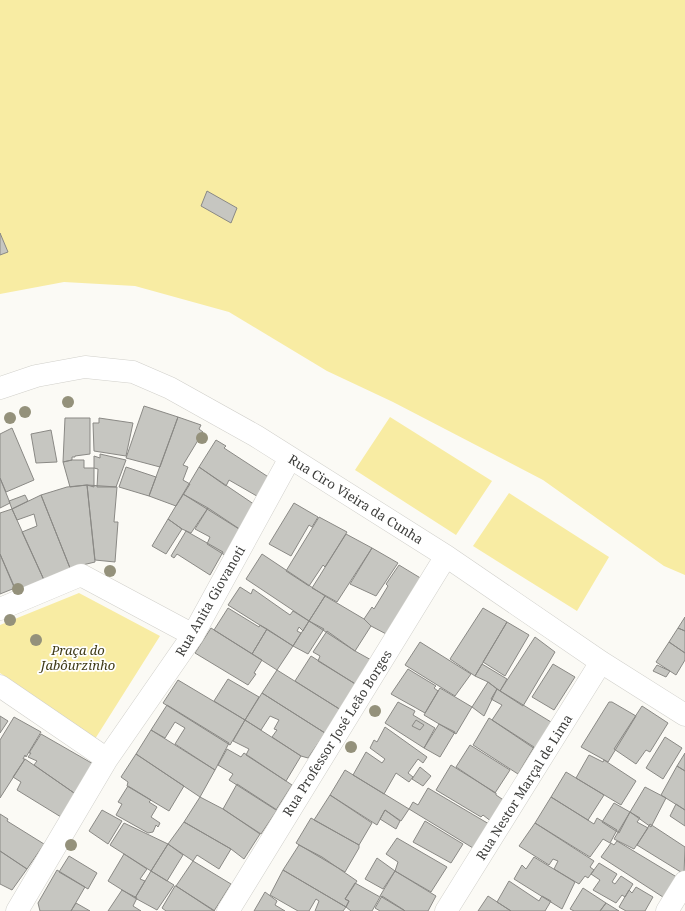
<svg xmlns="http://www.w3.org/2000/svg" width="685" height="911" font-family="'Noto Serif',serif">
	<rect width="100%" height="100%" fill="#fbfaf5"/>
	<path fill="#f8eca3" d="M0,0H685V575L664,566L543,480L393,402L327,371L229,312L135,286L64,282L0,294Z
		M390,417L492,481L456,535L355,470Z
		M509,493L609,557L577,611L473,546Z
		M79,593L160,636L95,739L0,673V625Z"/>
	<path fill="#c6c6c1" stroke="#8a8985" d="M207,191L237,208L231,223L201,206Z
		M0,233L8,252L0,255Z
		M144,406L178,417L160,467L126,458Z
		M178,417L201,425L199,429L203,432L183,465L188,467L183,480L190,484L176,506L149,496Z
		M65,418H90V454L75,456V457H72V460L63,462Z
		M99,418L133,423L126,456L94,451L93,423H99Z
		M12,428L34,480L6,492L0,478V434Z
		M51,430L57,462L36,463L31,434Z
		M216,440L226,446L224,448L273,480L262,499L229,480L226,486L199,467Z
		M100,454L126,460L116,487H97L98,469L94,468V456L100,458Z
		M72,460H84V468H94V487L87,485L70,487L63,462Z
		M126,467L156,477L149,496L119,487Z
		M199,467L261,509L247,534L183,494Z
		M0,478L10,503L0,508Z
		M87,485L95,562L70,568L41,495L67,487Z
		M87,485L117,487L114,522H118L115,562L95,560Z
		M183,494L208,508L191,533L182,529L168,519Z
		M25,495L28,501L12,509L9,501Z
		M41,495L70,568L44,580L22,532L37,526L34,514L17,520L12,509Z
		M294,503L318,517L312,527L309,525L291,556L269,544Z
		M208,508L247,534L231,559L207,544L210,537L195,529Z
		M12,509L44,580L16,592L0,554V513Z
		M319,517L347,532L325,567L323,565L309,586L286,571Z
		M168,519L182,529L166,554L152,546Z
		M186,531L223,552L210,575L177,554L174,558L171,556Z
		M346,534L372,548L337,602L312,588Z
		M372,548L398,563L376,596L350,584Z
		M0,554L15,588L0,594Z
		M262,554L325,596L309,621L246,579Z
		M399,565L427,582L390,636L371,626L364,619L372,607L374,609L388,586L386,584Z
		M240,587L251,594L253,589L290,615L293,611L309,621L303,631L299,627L297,631L301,633L293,646L228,605Z
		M325,596L364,619L371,626L355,651L309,621Z
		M228,608L259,627L260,625L267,629L252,654L214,630Z
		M483,608L507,622L475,676L450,659Z
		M685,617V631L678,628Z
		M309,621L324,629L308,654L293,646Z
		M507,622L529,635L505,676L483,662Z
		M211,628L262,660L254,673L256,674L248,685L195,653Z
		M678,628L685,631V653L669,642Z
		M267,629L293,646L277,670L252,654Z
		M327,631L355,651L373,661L357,685L318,661L320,656L313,652Z
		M535,637L555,652L523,706L500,691Z
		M420,642L471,674L455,696L405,665Z
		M669,642L685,653V660L676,675L656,662Z
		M311,656L357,685L341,710L295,681Z
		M482,664L507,679L500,691L488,682L475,676Z
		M553,664L575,677L554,710L532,697Z
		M657,665L670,671L666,677L653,671Z
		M408,669L436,686L434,688L438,691L425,713L391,694Z
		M277,670L341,710L325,733L262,693Z
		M228,679L259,697L245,720L214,701Z
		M178,680L245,720L230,745L163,703Z
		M488,682L497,689L484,716L472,707Z
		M440,688L472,707L456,734L424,715Z
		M497,689L551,722L535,749L492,720L502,705L491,699Z
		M262,693L325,733L308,758L301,756L272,737L277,730L274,729L279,720L270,716L261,730L245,720Z
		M398,702L415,711L413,715L435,728L424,748L385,723Z
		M609,702H612L636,716L608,762L581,747Z
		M167,705L229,743L215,770L175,744L185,728L175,722L165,738L151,730Z
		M642,706L668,723L650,752L646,750L636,764L614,749Z
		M0,716L8,721L0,733Z
		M14,717L41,732L26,757L25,755L23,759H25L0,798V740Z
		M489,718L534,747L518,774L473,745Z
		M245,720L301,756L286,781L246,755L249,749L233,741Z
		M416,720L424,725L420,730L412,726Z
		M439,724L455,732L440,757L424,748Z
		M385,727L427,757L423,763L418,759L408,773L413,777L409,782L396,773L384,794L353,775L366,752L382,763L385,759L370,748L374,740L377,742Z
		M151,730L215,770L200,797L136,754Z
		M41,734L95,765L77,795L34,765L37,761L28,757L31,753H29Z
		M665,737L682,748L663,779L646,768Z
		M470,745L510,770L495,793L456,767Z
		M227,749L241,757L244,753L292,785L276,810L229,780L233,774L218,765Z
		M685,753V771L677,766Z
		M136,754L184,786L169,811L127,786L128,782L121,777Z
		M589,755L603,762L604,760L636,781L621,805L576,778Z
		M25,759L77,795L61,817L17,790L21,782L13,777Z
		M451,765L496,793V795L505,801L492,822L483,815L481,817L436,790Z
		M677,766L685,771V810L661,795Z
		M420,767L431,776L423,786L412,779Z
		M345,770L409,809L401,821L385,810L377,825L330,795Z
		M566,772L604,795L588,820L551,797Z
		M237,784L277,810L261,834L223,809Z
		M128,786L151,800L149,802L157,807L151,817L160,823L158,827L156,825L153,832L148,833L116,815L122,804L118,802Z
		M645,787L666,798L651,827L630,812Z
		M428,788L489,824L473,848L409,809L413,802L418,805Z
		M330,795L372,823L359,845L314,820Z
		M200,797L223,809L260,834L244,859L231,849L184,822Z
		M551,797L594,824L597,818L617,830L610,843L603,839L590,857L535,823Z
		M614,803L630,812L619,833L602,822Z
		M676,804L685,810V826L670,816Z
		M102,810L122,821L108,844L89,831Z
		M385,810L400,821L396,829L380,819Z
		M630,812L640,818L637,822L648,828L634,849L614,839Z
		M0,814L8,819L7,821L44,844L27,869L0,851Z
		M311,818L359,845V848L345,872L296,843Z
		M425,821L463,844L451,863L413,842Z
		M184,822L231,849L219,869L197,855L193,861L168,844Z
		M124,823L168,844L151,871L110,845Z
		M535,823L594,861L590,867L594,870L588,878L585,876L579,884L554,869L558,861L553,859L549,865L519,846Z
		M650,824L685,847L684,874L637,845Z
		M397,838L447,867L431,892L395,871L398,862L386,854Z
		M617,841L680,879L666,899L601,857L611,843L614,845Z
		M168,844L183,855L167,881L151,871Z
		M299,845L322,857L357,881L345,899L349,901L346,907L283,870Z
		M0,851L27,869L12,890L0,884Z
		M124,854L147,869L140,879L145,881L135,898L108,881Z
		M69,856L97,873L88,889L59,872Z
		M534,857L575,882L562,909L514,879L522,865L526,869Z
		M377,858L395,871L383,889L365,879Z
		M193,861L231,884L214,911L176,886Z
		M599,863L617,874L612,882L615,884L621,876L633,884L625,897L622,895L616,903L593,890L600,880L591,874Z
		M57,870L85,887L71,911H40L38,903Z
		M283,870L346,907L343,911H315L319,901L316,899L309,911H298L270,895Z
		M151,871L174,885L157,910L135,898Z
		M395,871L436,896L428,911H405L380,896Z
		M509,881L539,901L542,896L551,901L545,911H511L497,902Z
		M355,883L380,897L372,911H351L346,907L349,901L345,899Z
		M175,886H176L215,911H166L162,908Z
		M636,887L653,897L645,911H626L619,907L629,890L632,893Z
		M583,888L606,903L600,911H574L570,909Z
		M122,890L137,898L133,906L141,911H108Z
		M265,892L277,901L275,905L285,911H254Z
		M382,896L404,910L405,911H380L375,908Z
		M488,896L511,911H478Z
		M76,903L90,911H71Z
		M606,903L619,911H600Z"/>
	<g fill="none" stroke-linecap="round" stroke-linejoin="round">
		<g stroke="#d1d0cb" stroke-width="23">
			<path id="street" d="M0,388L36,376L85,367L133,372L170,388L256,436L446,556L601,662L685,715
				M0,609L81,575L193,635
				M0,686L107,759
				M17,911L107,759L193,635L290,458
				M228,911L446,556
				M446,911L601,662
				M667,911L685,882"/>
		</g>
		<use href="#street" stroke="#fff" stroke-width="22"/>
	</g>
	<g fill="#94917b">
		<circle cx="68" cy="402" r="6"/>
		<circle cx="25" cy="412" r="6"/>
		<circle cx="10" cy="418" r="6"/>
		<circle cx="202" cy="438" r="6"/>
		<circle cx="110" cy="571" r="6"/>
		<circle cx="18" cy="589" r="6"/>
		<circle cx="10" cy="620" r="6"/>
		<circle cx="36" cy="640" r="6"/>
		<circle cx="375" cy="711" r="6"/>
		<circle cx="351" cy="747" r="6"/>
		<circle cx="71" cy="845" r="6"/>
	</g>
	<g text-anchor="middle" stroke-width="3.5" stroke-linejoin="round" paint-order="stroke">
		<g font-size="13" fill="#3d3d3b" stroke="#fff">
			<text transform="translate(356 499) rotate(32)" y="5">Rua Ciro Vieira da Cunha</text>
			<text transform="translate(210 601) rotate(-60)" y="5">Rua Anita Giovanoti</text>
			<text transform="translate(337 733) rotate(-58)" y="5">Rua Professor José Leão Borges</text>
			<text transform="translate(524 787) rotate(-58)" y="5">Rua Nestor Marçal de Lima</text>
		</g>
		<g font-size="13" font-style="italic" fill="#403b17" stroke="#fff">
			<text x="78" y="655">Praça do<tspan x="78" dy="15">Jabôurzinho</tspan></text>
		</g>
	</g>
</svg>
